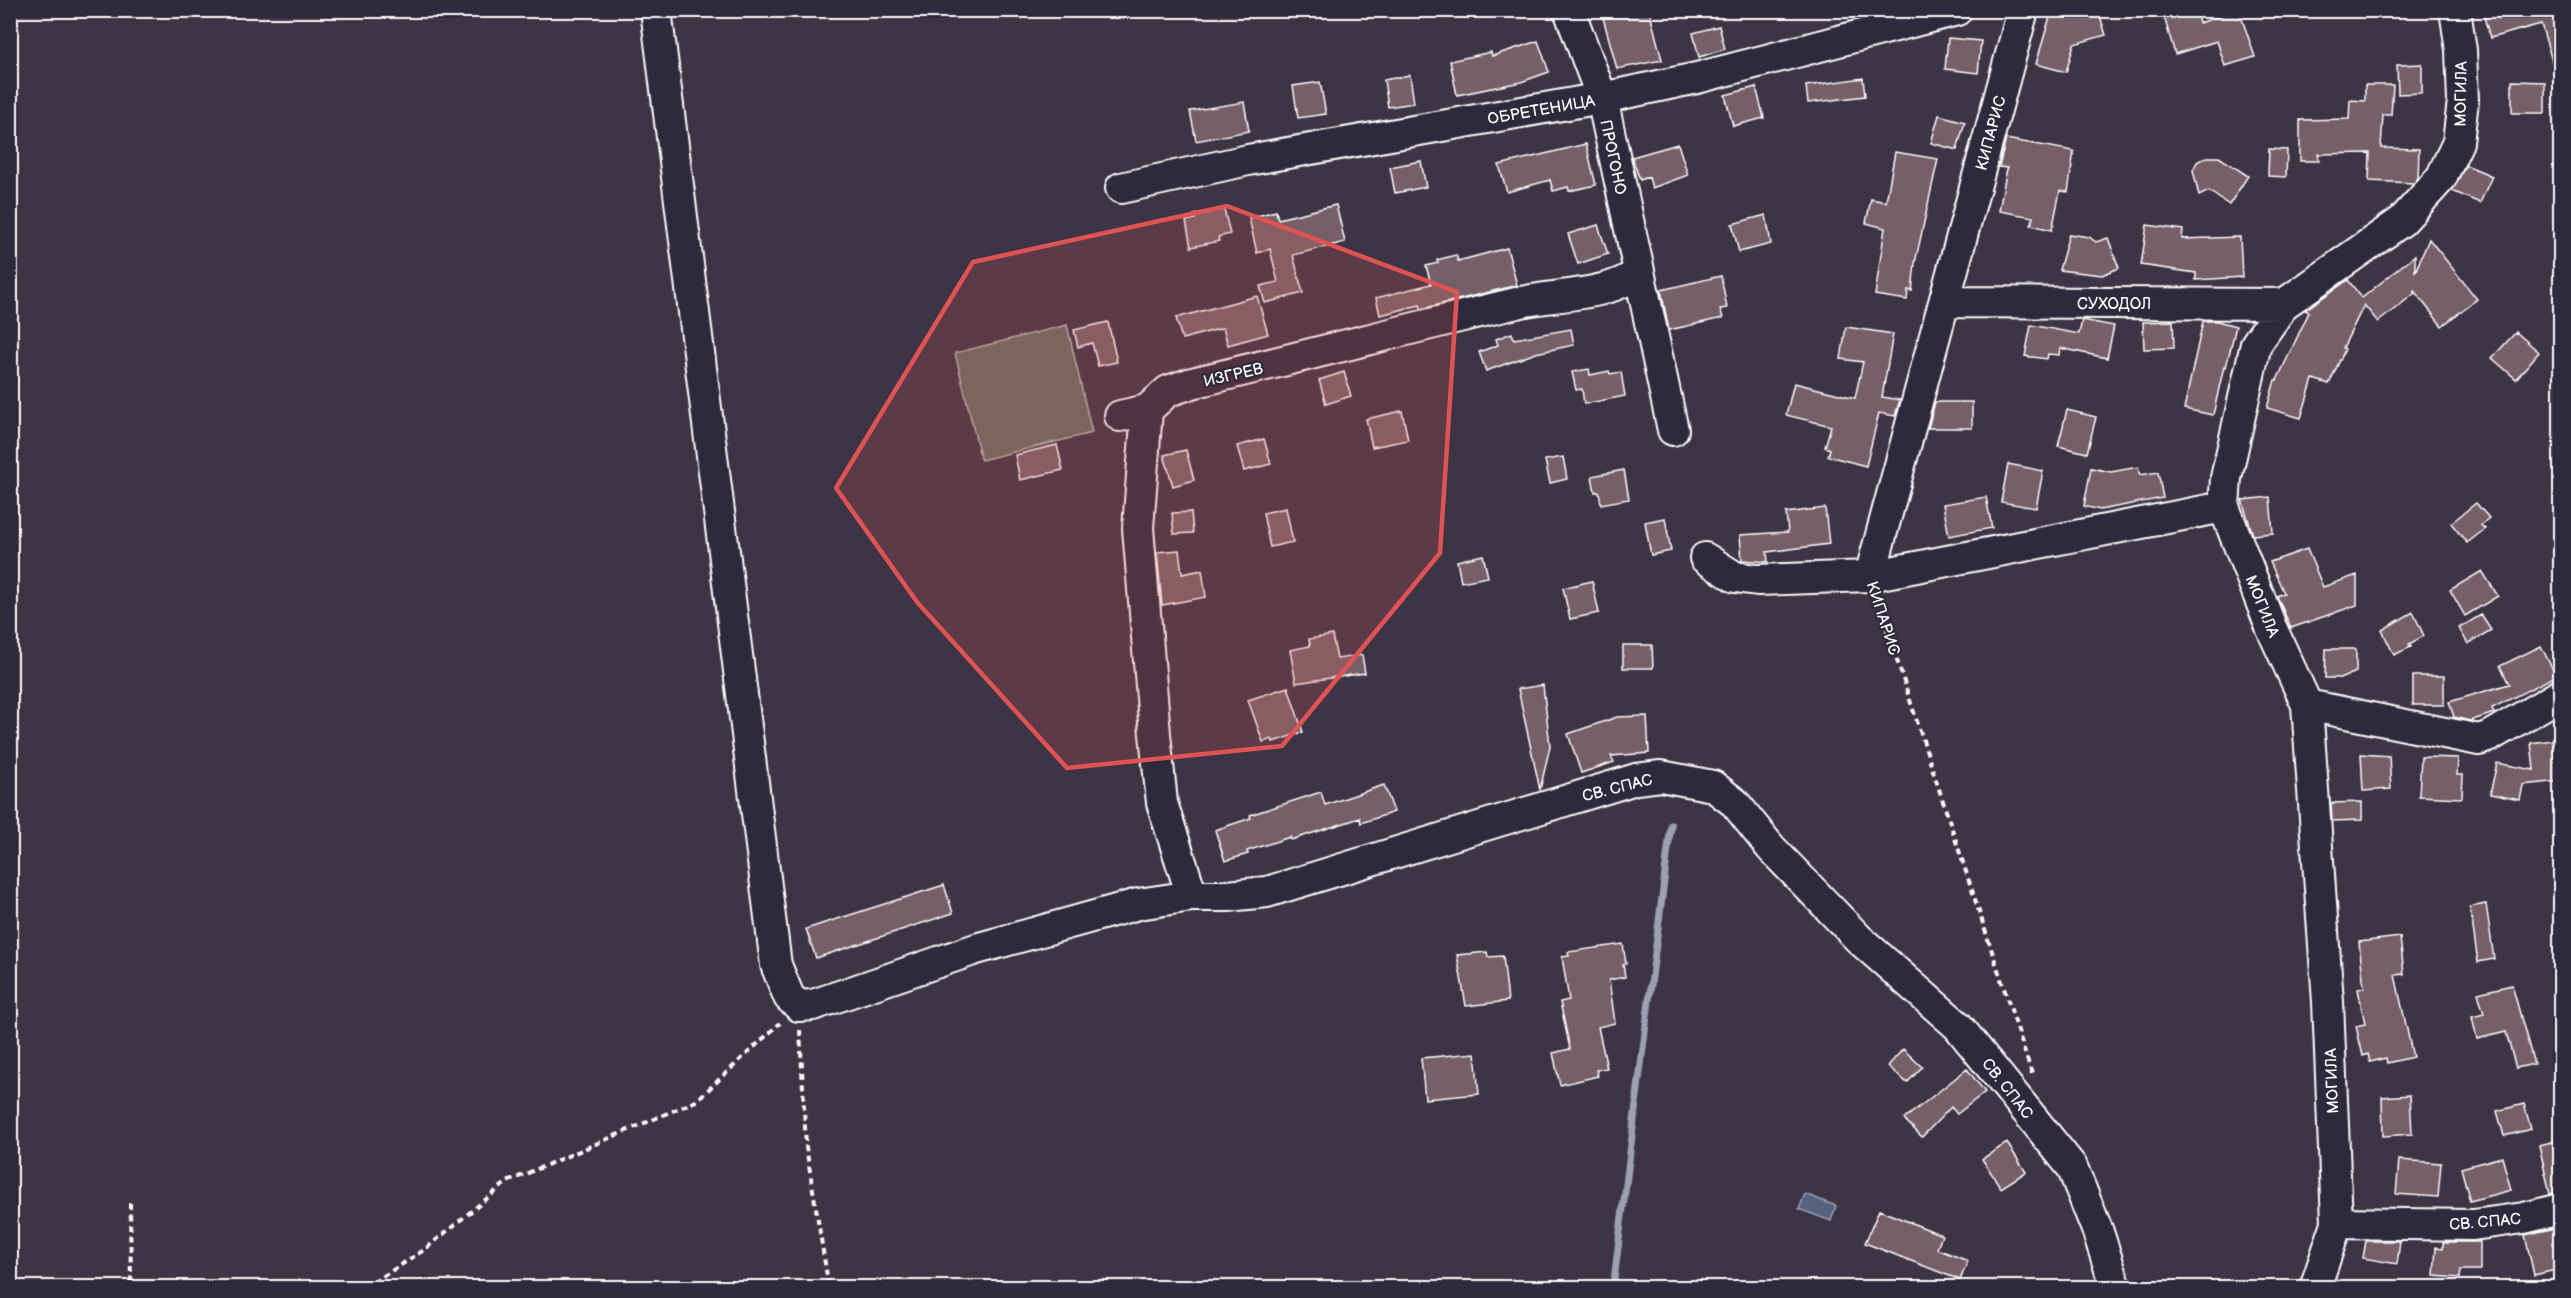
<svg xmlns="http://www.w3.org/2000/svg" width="2571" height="1298" font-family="'Balsamiq Sans',sans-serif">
	<rect width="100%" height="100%" fill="#3d3445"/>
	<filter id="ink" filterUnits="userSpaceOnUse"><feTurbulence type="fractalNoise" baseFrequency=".0167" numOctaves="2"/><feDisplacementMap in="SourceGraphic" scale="12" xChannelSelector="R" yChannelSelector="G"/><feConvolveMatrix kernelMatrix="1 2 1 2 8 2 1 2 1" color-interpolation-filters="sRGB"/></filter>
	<g filter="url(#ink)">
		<path fill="#646b5f" stroke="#b2b5af" stroke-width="1.5" d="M1067,325L1092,433L981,460L955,353Z"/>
		<path fill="#56627e" stroke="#9aa1b2" stroke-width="1.5" d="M1805,1194L1836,1206L1831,1221L1799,1209Z"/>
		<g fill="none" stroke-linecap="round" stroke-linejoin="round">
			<path stroke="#9aa1b2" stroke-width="7" d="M1613,1288L1671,825"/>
		</g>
		<path fill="#765e67" stroke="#fff" stroke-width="1.5" d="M1601,10H1649L1662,60L1617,69Z
			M2052,10H2098L2106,35L2074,44L2066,72L2036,64Z
			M2162,10H2195L2199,23L2239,10L2255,57L2225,66L2217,41L2175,54Z
			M2482,10H2560V73L2556,74L2541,24L2490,38Z
			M1719,26L1725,49L1699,57L1693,33Z
			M1948,38L1981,41L1978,73L1945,69Z
			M1538,41L1549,72L1521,82L1457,95L1450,61L1491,52L1492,56Z
			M2422,64V93L2398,94L2397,65Z
			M1410,75L1414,103L1388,107L1384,80Z
			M1863,78L1865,96L1808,103L1806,86Z
			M2512,81L2545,82V113H2512Z
			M1320,82L1326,114L1298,118L1293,86Z
			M2365,85H2393L2391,115H2383L2381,148L2419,149L2418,178L2414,183L2369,181L2370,153L2318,154L2319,161H2300V120L2349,119L2350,100L2365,101Z
			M1756,87L1764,118L1733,126L1725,95Z
			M1244,102L1249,131L1196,141L1190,111Z
			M1939,115L1965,122L1957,150L1931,143Z
			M2006,139L2074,151L2068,192L2060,191L2052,230L2031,225L2033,217L1999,211L2007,168L1999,167Z
			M1586,144L1596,185L1569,191L1568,187L1553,191L1550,180L1507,192L1499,165Z
			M1678,144L1688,175L1652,188L1649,177L1640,180L1632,157Z
			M2269,149L2287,150L2286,177L2268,176Z
			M1895,152L1938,159L1915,263L1912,291L1908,290L1907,300L1875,295L1885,228L1866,223L1871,199L1886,202Z
			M2206,157H2219L2248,176L2229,205L2209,191L2199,196L2193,170L2197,162Z
			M1421,161L1426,187L1395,193L1390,167Z
			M2466,165L2492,176L2480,203L2452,191Z
			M1336,205L1345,242L1293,255L1303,293L1265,303L1260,286L1278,282L1270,249L1257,253L1249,218L1276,211L1278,219Z
			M1224,209L1230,234L1218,237L1219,241L1191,247L1186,221L1195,219L1194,215Z
			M1766,215L1771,244L1739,252L1732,224Z
			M1598,225L1608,254L1578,264L1568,234Z
			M2147,225L2183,230L2182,239L2240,237L2242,277L2196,280V273L2141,265Z
			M2069,234L2089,237L2096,242L2108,238L2119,268L2102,275L2059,270Z
			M2429,239L2477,299L2442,326L2414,291V294L2378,322L2364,305L2343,348L2345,349L2329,384L2313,379L2301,418L2267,408L2275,380H2277L2309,312L2305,310L2348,280L2362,298L2415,255V272Z
			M1507,248L1517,285L1421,309L1420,305L1380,315L1376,298L1431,284L1426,266L1438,263L1437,260L1456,255L1458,261Z
			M1721,276L1727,308L1720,309L1723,318L1669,330L1661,290Z
			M1257,296L1268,334L1228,345L1223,328L1182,339L1176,318Z
			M2082,320L2114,326L2107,358L2060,348L2059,355L2048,354L2047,359L2025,356L2031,325L2079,334Z
			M2173,321L2174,348L2144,349L2143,322Z
			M2203,321H2217L2236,326L2226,367L2224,366L2213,415L2184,409Z
			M1108,322L1117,362L1098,366L1092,343L1078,347L1074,330Z
			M1846,327L1893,334L1882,397L1900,400L1895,416L1879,413L1866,466L1828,456L1830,449L1825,447L1831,426L1786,415L1794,383L1855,398L1863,362L1841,359Z
			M1571,329L1574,345L1536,353L1486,371L1479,352L1498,345L1496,339L1512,333L1514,339Z
			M2516,332L2539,352L2516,379L2492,358Z
			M1589,369L1590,375L1609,371L1610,374L1621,372L1625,396L1584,404L1582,389L1576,390L1572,372Z
			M1344,372L1351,396L1326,404L1319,380Z
			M1935,402H1972V428H1928Z
			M2067,410L2096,417L2087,453L2058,446Z
			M1402,411L1408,440L1372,447L1366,419Z
			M1264,439L1271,464L1244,471L1237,446Z
			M1057,445L1063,470L1020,480L1015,455Z
			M1186,450L1194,480L1173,486L1164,455Z
			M1563,457L1567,479L1550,483L1545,460Z
			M2008,464L2043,471L2036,508L2001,502Z
			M2138,467L2140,475L2158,472L2163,498L2100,510L2084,506L2091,468L2111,472Z
			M1624,470L1629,499L1601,504L1599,492H1595L1592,476Z
			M1986,497L1992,528L1949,536L1943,504Z
			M2270,497L2273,533L2253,535L2242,500Z
			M2476,503L2489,518L2481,525L2485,529L2467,543L2451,523Z
			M1286,508L1293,542L1270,547L1263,513Z
			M1825,508L1829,544L1767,552L1768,562L1742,560L1740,535L1788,532L1786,513Z
			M1191,512L1193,533L1174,534L1172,513Z
			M1665,518L1671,551L1651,555L1645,522Z
			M2307,549L2323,587L2357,575V605L2291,628L2277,596L2284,593L2270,562Z
			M1179,550L1182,574L1202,570L1206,597L1162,605L1157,552Z
			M1483,555L1488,577L1461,582L1457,561Z
			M2482,571L2498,596L2465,616L2450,590Z
			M1592,581L1599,613L1570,619L1563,588Z
			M2413,612L2424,636L2409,644L2411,647L2394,655L2382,630Z
			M2481,615L2491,630L2468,644L2459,628Z
			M1332,635L1337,659L1362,655L1365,673L1296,683L1290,650L1310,646L1309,639Z
			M1623,645H1652L1653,668H1623Z
			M2541,646L2556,676L2492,708L2494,713L2470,721L2454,717L2449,702L2509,684L2500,666Z
			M2326,649H2356V672L2342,678H2325Z
			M2413,676H2444V705H2413Z
			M1543,685L1550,746L1540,790L1518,689Z
			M1288,687L1303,732L1273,742L1272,739L1263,742L1248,700Z
			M1647,716L1649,753L1611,756L1614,762L1581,773L1568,734L1617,717Z
			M2560,739V781L2523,785L2520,800L2490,794L2497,763L2534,770L2531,743Z
			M2361,754L2389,756L2391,789L2363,791Z
			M2421,757L2458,758L2457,775H2463L2462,798L2419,796Z
			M1384,785L1394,812L1361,823L1360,818L1291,840L1290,837L1247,851L1248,854L1225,861L1215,830L1251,818L1250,815L1321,792L1325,805Z
			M2362,802V820L2332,821L2331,803Z
			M944,885L953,913L816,958L806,929Z
			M2486,904L2494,959L2478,962L2470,907Z
			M2400,937L2404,974L2395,975L2413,1057L2387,1063L2386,1058L2370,1062L2368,1054L2363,1056L2356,1026L2365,1024L2358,989L2364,988L2359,942Z
			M1623,944L1626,964H1623L1625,977L1609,980L1615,1023L1598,1027L1607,1068L1596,1070L1598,1076L1560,1085L1553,1053L1570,1049L1560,1002L1569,1000L1562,957L1569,956L1568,952Z
			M1487,952L1488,957L1503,956L1508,1001L1466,1006L1457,955Z
			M2512,985L2534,1064L2516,1068L2506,1032L2477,1039L2472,1017L2484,1014L2478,993Z
			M1903,1049L1922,1067L1907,1083L1888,1066Z
			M1475,1053L1479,1094L1425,1099L1421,1058Z
			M1967,1069L1985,1092L1957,1114L1951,1107L1922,1137L1904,1119Z
			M2410,1095L2412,1134L2383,1136L2382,1097Z
			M2524,1104L2531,1129L2504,1136L2497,1111Z
			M2560,1140V1192L2550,1194L2539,1145Z
			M2007,1143L2026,1172L2001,1188L1982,1159Z
			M2502,1157L2511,1190L2470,1201L2461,1168Z
			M2399,1160L2441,1163L2438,1197L2396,1194Z
			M1879,1210L1942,1235L1937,1249L1968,1261L1960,1280L1865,1243Z
			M2556,1228L2560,1247V1269L2534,1275L2525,1235Z
			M2366,1241H2400L2397,1264L2363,1258Z
			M2443,1242H2480V1270H2461L2460,1278L2434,1276L2436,1247L2443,1248Z"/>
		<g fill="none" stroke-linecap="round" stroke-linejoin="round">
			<g stroke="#fff" stroke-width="34">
				<path id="minor" d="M656,10L776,965L789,997L799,1006L813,1005L976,949L1138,904L1192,896
					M1569,10L1602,98L1673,430
					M1121,188L1248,160L1602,98L1697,78L1957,10
					M1639,272C1610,296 1558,294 1521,302C1411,328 1302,357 1192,383L1168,391L1147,410L1138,528L1155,734L1162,803L1192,896H1228L1267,892L1636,779L1661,776L1713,786L1735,803L1771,848L1859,939L1958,1026L2072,1167L2098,1232L2116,1288
					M1945,302L2284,304
					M1120,416L1147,410
					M1705,558L1735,577L1757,580L1870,576L2224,507
					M1870,576L2023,10
					M2307,705L2479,740L2490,736L2560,695
					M2337,1223L2473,1225L2524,1218L2560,1209
					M2315,1288L2337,1223L2328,1002L2307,705L2271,627L2224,507L2226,478L2256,344L2284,304L2402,221L2441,178L2458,142L2463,101L2461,50L2455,10"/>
			</g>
			<path stroke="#fff" stroke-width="4" stroke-dasharray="6 4.5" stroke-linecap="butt" d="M1877,599L2032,1074
				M800,1030L806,1147L829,1288
				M130,1203L131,1288
				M365,1288L424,1250L507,1182L696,1101L780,1023"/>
			<use href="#minor" stroke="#2f2a3d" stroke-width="30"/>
		</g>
	</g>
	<path fill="#de5353" fill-opacity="0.2" stroke="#de5353" stroke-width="4.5" stroke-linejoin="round" d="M1227,206L1457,292L1440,553L1282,746L1067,768L917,602L836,488L973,262Z"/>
	<g text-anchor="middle" stroke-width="4.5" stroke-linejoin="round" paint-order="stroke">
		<g font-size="16" fill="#fff" stroke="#2f2a3d">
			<text transform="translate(2460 94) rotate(-89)" y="6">МОГИЛА</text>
			<text transform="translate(1541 109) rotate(-10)" y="6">ОБРЕТЕНИЦА</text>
			<text transform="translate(1990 133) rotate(-75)" y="6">КИПАРИС</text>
			<text transform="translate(1614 157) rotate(78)" y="6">ПРОГОНО</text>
			<text x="2114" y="309">СУХОДОЛ</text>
			<text transform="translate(1233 374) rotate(-13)" y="6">ИЗГРЕВ</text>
			<text transform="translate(2263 606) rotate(68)" y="6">МОГИЛА</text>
			<text transform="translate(1884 618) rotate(72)" y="6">КИПАРИС</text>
			<text transform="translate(1617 787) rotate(-14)" y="6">СВ. СПАС</text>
			<text transform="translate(2331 1081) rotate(-92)" y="6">МОГИЛА</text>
			<text transform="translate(2008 1088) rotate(52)" y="6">СВ. СПАС</text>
			<text transform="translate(2485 1221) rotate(-5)" y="6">СВ. СПАС</text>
		</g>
	</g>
	<rect width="2571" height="1298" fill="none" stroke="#2f2a3d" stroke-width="36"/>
	<rect x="18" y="18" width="2535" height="1262" fill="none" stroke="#fff" stroke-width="2" filter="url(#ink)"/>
</svg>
